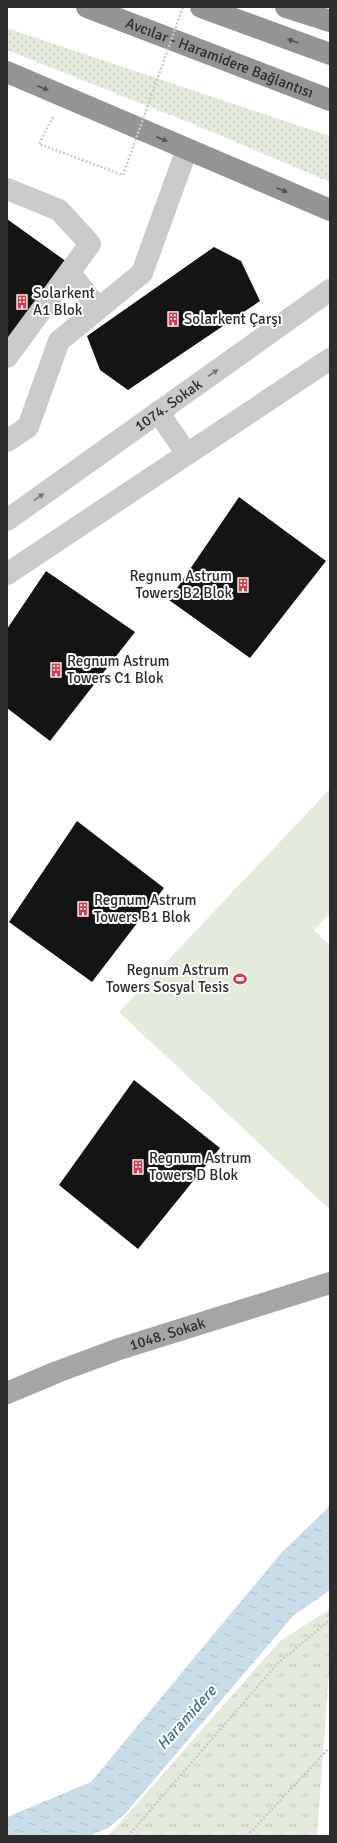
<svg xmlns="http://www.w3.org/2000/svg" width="337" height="1843" font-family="Signika,sans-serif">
	<defs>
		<pattern id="grass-dots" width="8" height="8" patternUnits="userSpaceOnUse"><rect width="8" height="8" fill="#e4eadc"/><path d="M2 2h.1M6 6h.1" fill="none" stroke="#c4c9bd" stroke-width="1.8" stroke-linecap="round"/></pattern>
		<pattern id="park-tufts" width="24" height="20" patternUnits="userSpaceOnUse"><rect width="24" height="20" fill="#e4eadc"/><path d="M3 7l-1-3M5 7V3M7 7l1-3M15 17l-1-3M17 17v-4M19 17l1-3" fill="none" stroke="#c4c9bd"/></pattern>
		<pattern id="water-ripples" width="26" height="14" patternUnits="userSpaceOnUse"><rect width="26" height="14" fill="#c9dde8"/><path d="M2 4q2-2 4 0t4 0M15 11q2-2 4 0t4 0" fill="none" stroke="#adbec7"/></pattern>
	</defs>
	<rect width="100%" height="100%" fill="#fff"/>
	<path fill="url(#grass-dots)" d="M7,28L330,136V182L198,126L7,50Z"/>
	<path fill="url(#park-tufts)" d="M330,1609V1659L317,1836H105L111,1833L280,1641Z"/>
	<path fill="#e4eadc" d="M330,789V913L314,930L330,946V1210L119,1012Z"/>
	<path fill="url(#water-ripples)" d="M330,1506V1590L293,1616L125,1814L108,1828L89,1836H7V1817L91,1782L282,1552Z"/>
	<path fill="#141414" d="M7,219L67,262L7,342Z
		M214,247L241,261L260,301L128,390L100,370L87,336Z
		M239,497L326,561L250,658L169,600Z
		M46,571L135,632L50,741L7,708V629Z
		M77,821L164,888L92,982L9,922Z
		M134,1080L220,1148L138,1249L59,1185Z"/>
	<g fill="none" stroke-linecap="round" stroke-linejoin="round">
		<path stroke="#cacaca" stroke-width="2.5" stroke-dasharray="2 2" stroke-linecap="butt" d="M53,117L39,144L123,175
			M128,1836L277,1664L330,1620
			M247,1836L328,1749H330"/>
		<g stroke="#cacaca" stroke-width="22">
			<path d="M7,189L59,210L90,244L7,357"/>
			<path d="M70,273L98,308"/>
			<path d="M158,412L187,454"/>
			<path d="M7,441L28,427L59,341L142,273L187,149"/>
			<path id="s1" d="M7,520L330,290"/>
			<path d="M7,574L330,359"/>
		</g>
		<path stroke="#a5a5a5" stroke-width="22" id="s2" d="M7,1393L57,1372L119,1349L330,1283"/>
		<g stroke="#949494" stroke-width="22">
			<path id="s3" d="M87,7L330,100"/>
			<path d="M201,7L330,54"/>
			<path d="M286,7L330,21"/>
			<path d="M7,72L330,210"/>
		</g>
		<path stroke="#cacaca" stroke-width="2.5" stroke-dasharray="2 2" stroke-linecap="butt" d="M123,175L183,7"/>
	</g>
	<defs><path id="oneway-solid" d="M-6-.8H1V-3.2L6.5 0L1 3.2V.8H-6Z"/></defs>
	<g fill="#515151">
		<use href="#oneway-solid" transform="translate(293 41) rotate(-160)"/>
		<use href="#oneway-solid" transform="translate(43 88) rotate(23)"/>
		<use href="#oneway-solid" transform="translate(162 139) rotate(23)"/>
		<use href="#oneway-solid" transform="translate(282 190) rotate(23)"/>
	</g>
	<g fill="#747474">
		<use href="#oneway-solid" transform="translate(213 373) rotate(-35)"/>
		<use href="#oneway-solid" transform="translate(39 497) rotate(-35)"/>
	</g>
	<defs>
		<g id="building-bare" transform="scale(1.08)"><path d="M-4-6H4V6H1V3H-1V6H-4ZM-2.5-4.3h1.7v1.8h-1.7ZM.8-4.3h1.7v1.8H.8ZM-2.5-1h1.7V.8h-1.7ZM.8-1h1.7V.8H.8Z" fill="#d73c4d" stroke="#fff" stroke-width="2.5" paint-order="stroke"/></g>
		<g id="stadium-bare" transform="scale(1.08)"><path d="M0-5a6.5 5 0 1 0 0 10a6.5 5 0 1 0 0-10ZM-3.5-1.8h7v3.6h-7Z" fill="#d73c4d" stroke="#fff" stroke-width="2.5" paint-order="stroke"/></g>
	</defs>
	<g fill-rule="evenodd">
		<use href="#building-bare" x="22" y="302"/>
		<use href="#building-bare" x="173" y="319"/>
		<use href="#building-bare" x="243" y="585"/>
		<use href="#building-bare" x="56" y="670"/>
		<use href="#building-bare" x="83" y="909"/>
		<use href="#stadium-bare" x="240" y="979"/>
		<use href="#building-bare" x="138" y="1167"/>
	</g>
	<g text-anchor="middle" stroke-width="4" stroke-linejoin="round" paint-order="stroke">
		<g font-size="15" fill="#2d2d2d" stroke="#fff">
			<text dy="5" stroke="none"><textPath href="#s3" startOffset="142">Avcılar - Haramidere Bağlantısı</textPath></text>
			<text dy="5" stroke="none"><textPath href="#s1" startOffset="198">1074. Sokak</textPath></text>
			<text dy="5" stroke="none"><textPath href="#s2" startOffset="171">1048. Sokak</textPath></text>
		</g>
		<g font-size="15" fill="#2d2d2d" stroke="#fff" text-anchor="start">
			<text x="33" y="298">Solarkent<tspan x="33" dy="17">A1 Blok</tspan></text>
			<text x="184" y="324">Solarkent Çarşı</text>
			<text x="232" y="581" text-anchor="end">Regnum Astrum<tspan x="232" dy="17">Towers B2 Blok</tspan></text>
			<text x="67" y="666">Regnum Astrum<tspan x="67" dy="17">Towers C1 Blok</tspan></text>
			<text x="94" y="905">Regnum Astrum<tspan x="94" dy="17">Towers B1 Blok</tspan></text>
			<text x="229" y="975" text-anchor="end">Regnum Astrum<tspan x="229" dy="17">Towers Sosyal Tesis</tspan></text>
			<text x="149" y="1163">Regnum Astrum<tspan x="149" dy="17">Towers D Blok</tspan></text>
		</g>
		<g font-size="16" font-style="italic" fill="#427089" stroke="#fff">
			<text transform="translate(186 1717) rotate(-48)" y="6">Haramidere</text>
		</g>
	</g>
	<rect width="337" height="1843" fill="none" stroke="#2d2d2d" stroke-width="16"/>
</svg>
